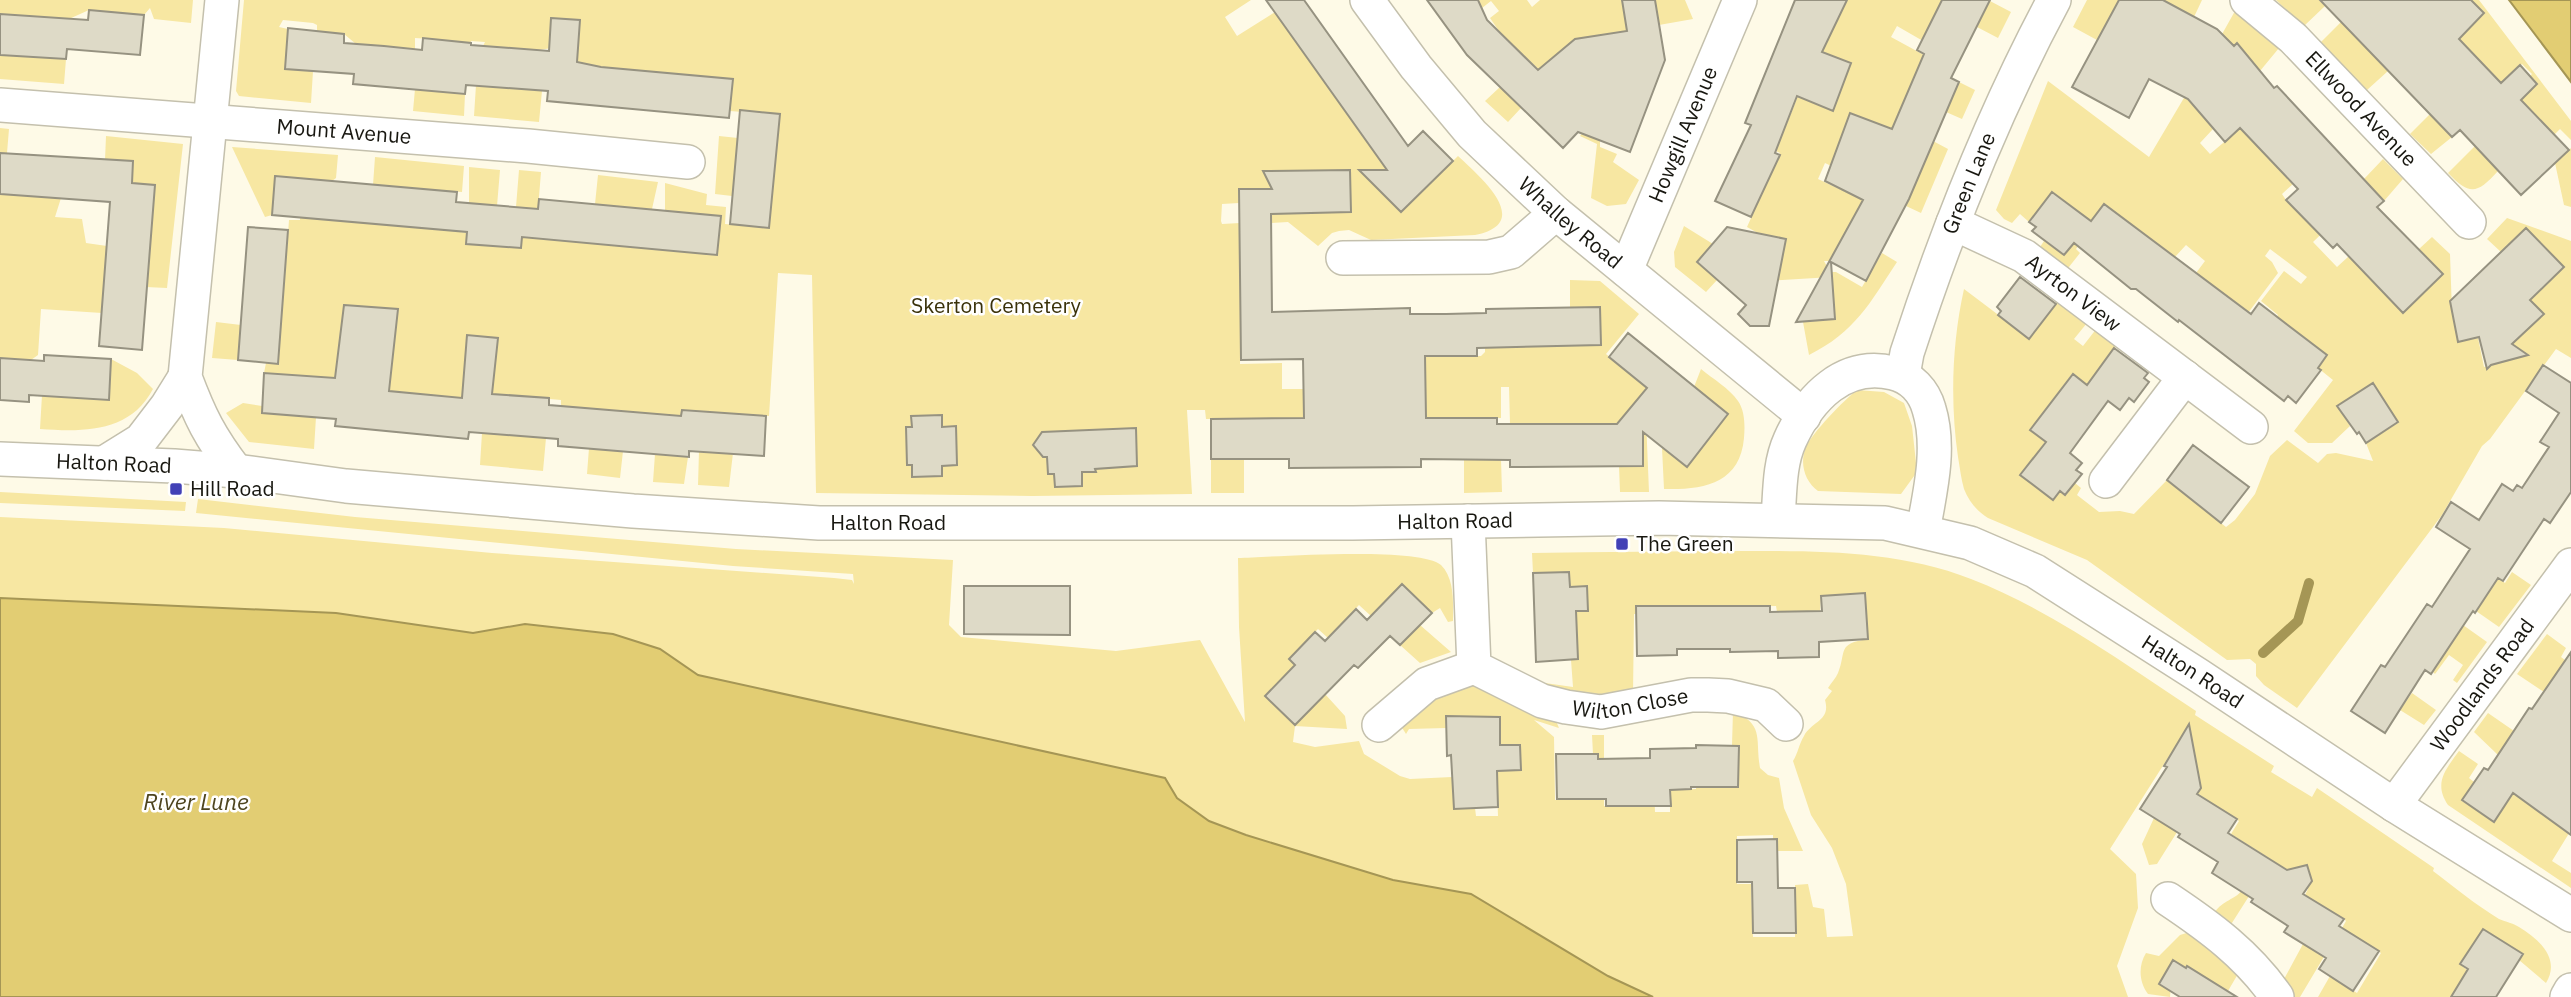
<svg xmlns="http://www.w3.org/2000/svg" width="2571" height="997" font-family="'IBM Plex Sans',sans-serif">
	<rect width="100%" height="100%" fill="#fefae7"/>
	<path fill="#f7e7a2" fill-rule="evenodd" d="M0,0H193L191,23L154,19L150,8L144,15L89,10L69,19L0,14Z
		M244,0H1251L1225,17L1237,36L1275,12L1365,139L1393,162L1372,183L1401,212L1458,156C1478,175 1536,223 1475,235L1371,240L1349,230L1339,231L1332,233L1318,246L1288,222L1271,223L1270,189H1240L1239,203L1222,204L1221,221L1222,224L1240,223V364L1282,363V389H1325L1421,356H1481L1485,352V347L1600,345L1570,308V280L1600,281L1639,314L1606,354L1665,403L1646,419L1649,492H1620L1619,466L1643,423L1510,424L1509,387H1501V418H1426V388H1388L1325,427L1282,418L1206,419L1205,410H1187L1192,494L1032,496L816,493L812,275L778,273L769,416L693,411L692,417L561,406V400L482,393L472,399L389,391L391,371L376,369L374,389L264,373L286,262L289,220H300V217L454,231L467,233L466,244L521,248L522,237L717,255L721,217L665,211V183L707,194L706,205L726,207L725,224L769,228L780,115L730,111L733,79L551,63L552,48L538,50L483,46L485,42L471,41L469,54C450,44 437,39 415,38V49L356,44L344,34L317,31V25L313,23L283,20L279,27L288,29L313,71L311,103L239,96L236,91ZM1350,170L1351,212L1295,213L1294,171Z
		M1480,0H1527L1532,7L1540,0H1622L1632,66L1600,140V147L1617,154L1613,162L1639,180L1626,204L1607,206L1591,198L1597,144L1580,136L1593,120L1501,34L1490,18L1499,11L1491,1L1482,8L1478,2Z
		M1655,0H1685L1693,19L1659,25Z
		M1847,0H1943L1923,41L1897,26L1891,37L1924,55L1869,184L1825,163L1818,179L1863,200L1829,261H1824L1830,272H1836L1862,287L1882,253L1897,262C1870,303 1855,332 1809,355L1803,322L1835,319L1832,277L1767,281L1743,249L1756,232L1747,227L1780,153L1776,151L1823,33Z
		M2087,0H2119L2097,40L2073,27Z
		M2163,0H2202L2194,17L2221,36L2235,11L2254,23L2279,48L2260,71L2237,44L2234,46L2192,103L2213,129L2200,143L2210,154L2229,138L2236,124L2249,138L2256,132L2269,159L2293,184L2282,194L2286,200L2337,219L2313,242L2337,267L2349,256L2403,312L2443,274L2419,249L2432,237L2450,254L2452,312L2458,341L2478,338L2484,367L2504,361L2495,327H2530L2544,314L2523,293L2543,274L2550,280L2564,267L2526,228L2501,252L2487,239L2507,218L2571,241V358L2556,349L2490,439L2482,446L2442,515L2297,708L2264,685L2256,676V664L2250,659L2227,660L2087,560L1988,518C1977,511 1969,502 1964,489C1961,479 1960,468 1958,457C1950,402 1952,343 1964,289L2029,338L2058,300L2087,323L2074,339L2083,346L2097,328L2118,344L2087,385L2072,374L2030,430L2045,442L2021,475L2053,500L2060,491L2066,495L2075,483L2081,488L2077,495L2099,512L2120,511L2134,514L2167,480L2226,527L2235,520L2255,494L2270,456L2287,440L2318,463L2327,454L2336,453L2373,461L2366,443L2398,423L2373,383L2345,417L2350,426L2332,443H2308L2294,431L2333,380L2318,368L2327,355L2312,344L2268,329L2278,315L2261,301L2284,271L2301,284L2307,277L2270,249L2265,256L2272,262L2278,273L2248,313L2196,273L2205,261L2186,245L2174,258L2104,204L2090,222L2053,192L2029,222L2020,214L2012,223L2004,219L1996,210L2048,81L2149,157L2191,86L2193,17Z
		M2276,0H2319L2325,6L2304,26Z
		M2466,0H2479L2571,121V140L2560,129L2541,148L2521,100L2537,84L2530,76L2532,74L2522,64L2501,83L2453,41L2460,38L2484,14Z
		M1990,1L2011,12L1998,38L1977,27Z
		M2341,22L2388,71L2367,90L2320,43Z
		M0,55L66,59L64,84L0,79Z
		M1959,82L1975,90L1962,119L1946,112Z
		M476,85L542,91L539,122L474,116Z
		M1500,87L1521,108L1508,122L1485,101Z
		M415,89L465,94L464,116L413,111Z
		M2430,114L2452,137L2431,154L2410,134Z
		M0,128L9,129L7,153H0Z
		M106,136L183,144L167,288L146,287L105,160Z
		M719,136L738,138L732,196L715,194Z
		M1933,141L1948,149L1921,213L1906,206Z
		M2475,146L2498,171C2477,194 2470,196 2448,173Z
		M232,147L338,155L336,178L332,181L275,176L272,215L265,217Z
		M2571,148V207L2564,205L2555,163Z
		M375,157L464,166L462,192L373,185Z
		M2383,159L2403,179L2384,201L2364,179Z
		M469,167L500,170L497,206L469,203Z
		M519,170L541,172L538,209L516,207Z
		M598,175L658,182L652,209L595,204Z
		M0,194L61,198L55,217L82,219L86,243L107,246L102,313L41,309L38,355L31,360L0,358Z
		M1684,226L1713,244L1697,262L1717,280L1706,292L1675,267L1674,252Z
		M2079,237L2083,239L2076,249L2080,253L2065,272L2038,250L2044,241L2055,249Z
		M216,322L241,325L238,360L212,358Z
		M111,359L137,373L153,389C130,433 83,432 40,429L42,395L109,399Z
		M1701,369C1713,379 1729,388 1738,401C1745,411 1745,426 1744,438C1740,484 1703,490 1664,489L1662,448L1687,466L1694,387Z
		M1857,390L1884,392L1904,403L1912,426L1917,472L1901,494L1818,491C1805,482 1799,463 1806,447C1811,434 1845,399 1857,390Z
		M243,403L262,406V413L316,417L314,449L249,442L226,413Z
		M482,433L546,438L543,471L480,465Z
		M589,448L623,451L620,478L587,474Z
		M699,451L733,453L729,487L698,485Z
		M655,454L688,457L684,484L653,482Z
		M1211,459H1244V493H1211Z
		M1464,459H1501L1502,492L1464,493Z
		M0,492L186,502L185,511L0,503Z
		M198,499L355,517L736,549L953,560L949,625L961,637L1116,651L1200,640L1245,722L1239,627L1238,558C1273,557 1419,546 1441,565C1455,579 1453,603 1453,621L1448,622L1440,608L1432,613L1402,584L1371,616L1359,605L1328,638L1318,629L1290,658L1295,664L1292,668L1265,696L1295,725L1325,694L1345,716L1347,729L1295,726L1293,742L1315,747L1359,741L1364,754L1400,776L1410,779L1452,777L1454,809L1475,808L1476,816H1498L1496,758L1487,735L1500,734V717L1447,716L1446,728L1409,729L1406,734L1401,726L1409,711L1472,681L1554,716L1559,728L1534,720L1554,737L1555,800L1599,799L1598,754H1593L1592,735H1604V806H1645L1654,790L1655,812H1670V790L1696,789V787H1738L1739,746L1732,745L1733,711C1765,725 1755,738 1760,768L1768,775L1779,778L1784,808L1803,851H1777V840L1773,839V835L1737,836V884H1751L1753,937H1795V885L1808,884L1813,907L1824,909L1827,937L1853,936L1846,884L1832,848L1811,815L1793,761C1798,753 1799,744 1804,736C1812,721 1831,721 1825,700L1832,691L1828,688C1831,683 1836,678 1838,673C1847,651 1836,644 1868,639L1865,593L1821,596L1820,611L1777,612L1776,606L1728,607L1727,605L1684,606V613L1634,614L1633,695L1603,696L1558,692L1531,681L1573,687L1571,660L1578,659L1576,616H1571L1569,573H1533L1532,553C1603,552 1674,551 1745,551C1822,551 1899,551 1971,579C2053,611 2123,663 2196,711L2195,715L2274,766L2271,772L2312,797L2317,788L2434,868L2433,871C2454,887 2476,905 2499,919C2506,922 2513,923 2519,927C2539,939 2561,959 2546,983L2519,960L2523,954L2483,929L2460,964L2467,970L2451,997H2318L2330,976L2357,993L2381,953L2342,928L2346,921L2344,919L2305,895L2308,889L2304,886V866L2296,868L2290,877L2272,860L2231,834L2239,821L2194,791L2183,761L2171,753L2110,849L2136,874L2138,908L2117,966L2128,997H1653L1608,976L1471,894L1393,880L1246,835L1209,821L1177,798L1165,778L697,675L660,649L525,624L473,633L336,613L0,598V517L224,528L492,553L834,578L852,580L854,584L853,574L733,566L196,513Z
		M2512,572L2531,585L2499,627L2476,611L2498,578L2505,583Z
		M1420,625L1451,652L1420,663L1400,645Z
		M2463,625L2487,642L2457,683L2453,680L2463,665L2449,655L2435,674L2433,672Z
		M2547,634L2566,648L2561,657L2565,660L2544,692L2517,674Z
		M2412,693L2436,710L2424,725L2400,710Z
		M2488,713L2514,731L2498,755L2474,732Z
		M2459,751L2478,764L2469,778L2474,782L2462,801L2495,821L2516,789L2523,801L2571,830L2552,861L2571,873V888L2448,805C2433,783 2446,769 2459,751Z
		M2154,818L2171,828L2179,829L2157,864L2149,865L2142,844Z
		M2241,891L2251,893L2230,926L2214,913C2223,900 2236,899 2241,891Z
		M2193,931L2242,967L2228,991L2173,960L2170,997L2148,994C2139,982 2138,966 2146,953L2159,956L2180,935Z
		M2303,944L2325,955L2300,997H2294L2283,981Z"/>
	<path fill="#e2cd73" stroke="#a59655" stroke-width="2" d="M2509,0H2571V82Z
		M0,598L336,613L473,633L525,624L613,634L660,649L698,675L1165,778L1177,798L1209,821L1246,835L1393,880L1471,894L1608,976L1653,997H0Z"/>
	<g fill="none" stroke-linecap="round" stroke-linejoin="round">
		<path stroke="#a59655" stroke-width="10" d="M2263,653L2298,621L2309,583"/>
	</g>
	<path fill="#dedac7" stroke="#969281" stroke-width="2" d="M1266,0H1304L1408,146L1423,131L1453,161L1401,212L1359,170H1387Z
		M1427,0H1478L1487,20L1538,70L1575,39L1627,31L1622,0H1655L1665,60L1630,152L1578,132L1563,148L1467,55Z
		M1795,0H1847L1822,52L1851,63L1833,111L1797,96L1775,153L1780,155L1751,217L1715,201L1751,125L1745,123Z
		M1942,0H1990L1951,78L1959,82L1909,199L1866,281L1831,262L1835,319L1796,322L1863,200L1825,181L1850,113L1892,129L1924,54L1917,50Z
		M2119,0H2163L2217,29L2234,46L2237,43L2274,88L2277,86L2384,201L2377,207L2443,274L2403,313L2337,244L2333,248L2286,200L2298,189L2240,128L2225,142L2188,99L2149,79L2129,118L2072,87Z
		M2320,0H2471L2484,13L2459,39L2501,83L2520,65L2537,84L2521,100L2569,150L2521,195L2460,130L2452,137Z
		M89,10L144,15L140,55L67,49L66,59L0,55V14L88,20Z
		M551,18L580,20L577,62L601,67L733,79L729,118L547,101L548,91L466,85L465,94L353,84L354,74L285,69L288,28L344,34V43L384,46L422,50L423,38L471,43V45L549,51Z
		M740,110L780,114L769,228L730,224Z
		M0,153L133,161L132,183L155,185L142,350L99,346L110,202L0,194Z
		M1350,170L1351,212L1271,214L1272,312L1410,308V314H1446L1486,313V309L1600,307L1601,345L1477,348V356H1425L1426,418H1497V424H1617L1647,388L1609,357L1628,333L1728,414L1687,467L1643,432V466L1510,467V460L1421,459V467L1289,468V459H1211V419L1304,418L1303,359L1241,360L1239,189H1272L1263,171Z
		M275,176L457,192L456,202L538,209L539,199L721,216L717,255L522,237L521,248L466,244L467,232L272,215Z
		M2052,192L2091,221L2104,204L2251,314L2259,303L2327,355L2318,368L2321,370L2296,403L2288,396L2284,401L2179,320L2178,322L2136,289H2131L2074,243L2064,255L2032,231L2036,227L2029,222Z
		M248,227L288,230L278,364L238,360Z
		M1727,227L1786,239L1769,326H1750L1738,314L1746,305L1697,262Z
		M2526,228L2564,267L2530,300L2544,314L2512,344L2528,355L2491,365L2487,369L2479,337L2458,342L2450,301Z
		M2020,277L2056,304L2029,339L1998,315L2001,311L1997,307Z
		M344,305L398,309L389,391L462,398L467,335L498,338L492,394L549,398V405L681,416L682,410L766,416L764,456L689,451V457L558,446V439L469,432L468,439L335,426L336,419L262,413L264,373L335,378Z
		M2114,348L2148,373L2144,378L2149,382L2134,402L2129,398L2120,410L2108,401L2070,453L2082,463L2076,470L2082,474L2065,495L2060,491L2053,500L2020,475L2046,442L2030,430L2073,374L2087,385Z
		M44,355L111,359L109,400L29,395V402L0,400V358L44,361Z
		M2543,365L2571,383V492L2550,523L2544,519L2503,581L2498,578L2475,613L2473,611L2431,674L2425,670L2385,733L2351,711L2381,665L2385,667L2427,604L2432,607L2470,549L2436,527L2451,502L2479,520L2502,484L2513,491L2517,485L2522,488L2549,447L2540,442L2559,413L2526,391Z
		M2373,383L2398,422L2366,443L2359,432L2357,434L2337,406Z
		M942,415V427L956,426L957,465L942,466V476L912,477V465H907L906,427H912L911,416Z
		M1136,428L1137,466L1095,469L1096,472H1082V486L1055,487L1054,474H1048L1047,457H1043L1033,445L1042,432Z
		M2193,445L2249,487L2221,523L2167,480Z
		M1569,572L1570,587L1587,586L1588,611H1576L1578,659L1536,662L1533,573Z
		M1402,584L1432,613L1400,645L1390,636L1358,668L1354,665L1295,725L1265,696L1295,665L1289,659L1315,632L1325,641L1356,609L1367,620Z
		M964,586H1070V635L964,634Z
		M1865,593L1868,639L1819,642V657L1778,658V651L1730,652V649H1677V655L1637,656L1636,606H1770V612L1822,611L1821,596Z
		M2571,652V835L2513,793L2494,822L2462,800L2484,768L2488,770L2529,708L2532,709Z
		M1446,716L1500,717V745H1520L1521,770L1497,771L1498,807L1454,809L1451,755L1447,756Z
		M2189,724L2201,788L2197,794L2237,819L2228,833L2287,870L2307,865L2312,881L2303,894L2344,919L2339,926L2379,951L2353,991L2319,969L2326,958L2284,932L2288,926L2251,902L2253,899L2212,873L2218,862L2178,837L2180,834L2140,809L2167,767L2164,766Z
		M1696,745L1739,746L1738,787H1691V789L1670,790L1671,806H1606V799H1557L1556,754H1598V759L1650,758V749L1696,748Z
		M1777,839L1778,888H1795L1796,933H1753L1752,882H1737V840Z
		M2483,929L2523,954L2496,997H2451L2468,969L2460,964Z
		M2173,960L2186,968L2187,966L2237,997H2180L2159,984Z"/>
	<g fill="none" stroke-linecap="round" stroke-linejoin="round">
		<g stroke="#c4c0ad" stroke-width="36">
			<g id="minor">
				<path d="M222,0L185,377C200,417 210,437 236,471"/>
				<path id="s1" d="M1367,0L1416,67L1472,134L1556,213L1804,416"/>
				<path id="s2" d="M2247,0L2293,38L2469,222"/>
				<path id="s3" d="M0,105L528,146L688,162"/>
				<path id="s4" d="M1953,223L2024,256L2251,427"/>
				<path d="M1343,258L1489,257L1511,252L1556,213"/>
				<path id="s5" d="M1626,270L1740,0"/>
				<path id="s6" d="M1903,375L1907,353C1946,233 1994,112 2054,0"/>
				<path id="s7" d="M0,459L174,466L236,471L346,486L633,511L819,523H1353L1659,518L1885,523L1970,543L2035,571L2198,675L2394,805L2571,915"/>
				<path d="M104,463L141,440L167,406L185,377"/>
				<path d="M2106,481L2185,377"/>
				<path d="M1778,519C1780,493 1779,464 1790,440C1809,398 1844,361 1893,373C1911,377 1924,391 1929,409C1941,448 1930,492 1923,531"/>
				<path id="s8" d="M1468,521L1474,667L1542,701L1566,707L1601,712L1691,695H1708L1728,696L1766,705L1786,724"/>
				<path d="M1379,725L1427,684L1474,667"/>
				<path id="s9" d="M2394,805L2571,565"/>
				<path d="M2168,899C2210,927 2248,955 2277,997"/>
				<path d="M2567,997L2571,990"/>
			</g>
		</g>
		<use href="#minor" stroke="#fff" stroke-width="33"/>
	</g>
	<g fill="#4241b6" stroke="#fff" stroke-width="2.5">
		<rect x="169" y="482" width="14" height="14" rx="3.5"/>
		<rect x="1615" y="537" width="14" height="14" rx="3.5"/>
	</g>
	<g text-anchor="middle" stroke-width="5" stroke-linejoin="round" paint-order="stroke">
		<g font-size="21" fill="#181710" stroke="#fff">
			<text dy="7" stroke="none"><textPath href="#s2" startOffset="158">Ellwood Avenue</textPath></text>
			<text dy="7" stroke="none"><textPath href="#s3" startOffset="345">Mount Avenue</textPath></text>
			<text dy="7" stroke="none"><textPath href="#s5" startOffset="147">Howgill Avenue</textPath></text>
			<text dy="7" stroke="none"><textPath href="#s6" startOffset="203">Green Lane</textPath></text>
			<text dy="7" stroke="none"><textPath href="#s1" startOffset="303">Whalley Road</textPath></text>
			<text dy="7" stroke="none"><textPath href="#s4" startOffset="140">Ayrton View</textPath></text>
			<text dy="7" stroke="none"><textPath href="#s7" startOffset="114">Halton Road</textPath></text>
			<text dy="7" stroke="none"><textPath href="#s7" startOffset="1458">Halton Road</textPath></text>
			<text dy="7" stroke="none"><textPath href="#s7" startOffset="891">Halton Road</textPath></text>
			<text dy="7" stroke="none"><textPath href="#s7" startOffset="2233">Halton Road</textPath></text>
			<text dy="7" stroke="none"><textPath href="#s9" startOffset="149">Woodlands Road</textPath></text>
			<text dy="7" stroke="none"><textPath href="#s8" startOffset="312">Wilton Close</textPath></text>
		</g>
		<g font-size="21" fill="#3a320a" stroke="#fff">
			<text x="996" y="313">Skerton Cemetery</text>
		</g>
		<g font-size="21" fill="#181710" stroke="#fff" text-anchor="start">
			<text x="190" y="496">Hill Road</text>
			<text x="1636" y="551">The Green</text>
		</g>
		<g font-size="23" font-style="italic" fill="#4e451f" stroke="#fff">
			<text x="196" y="810">River Lune</text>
		</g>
	</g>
</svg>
